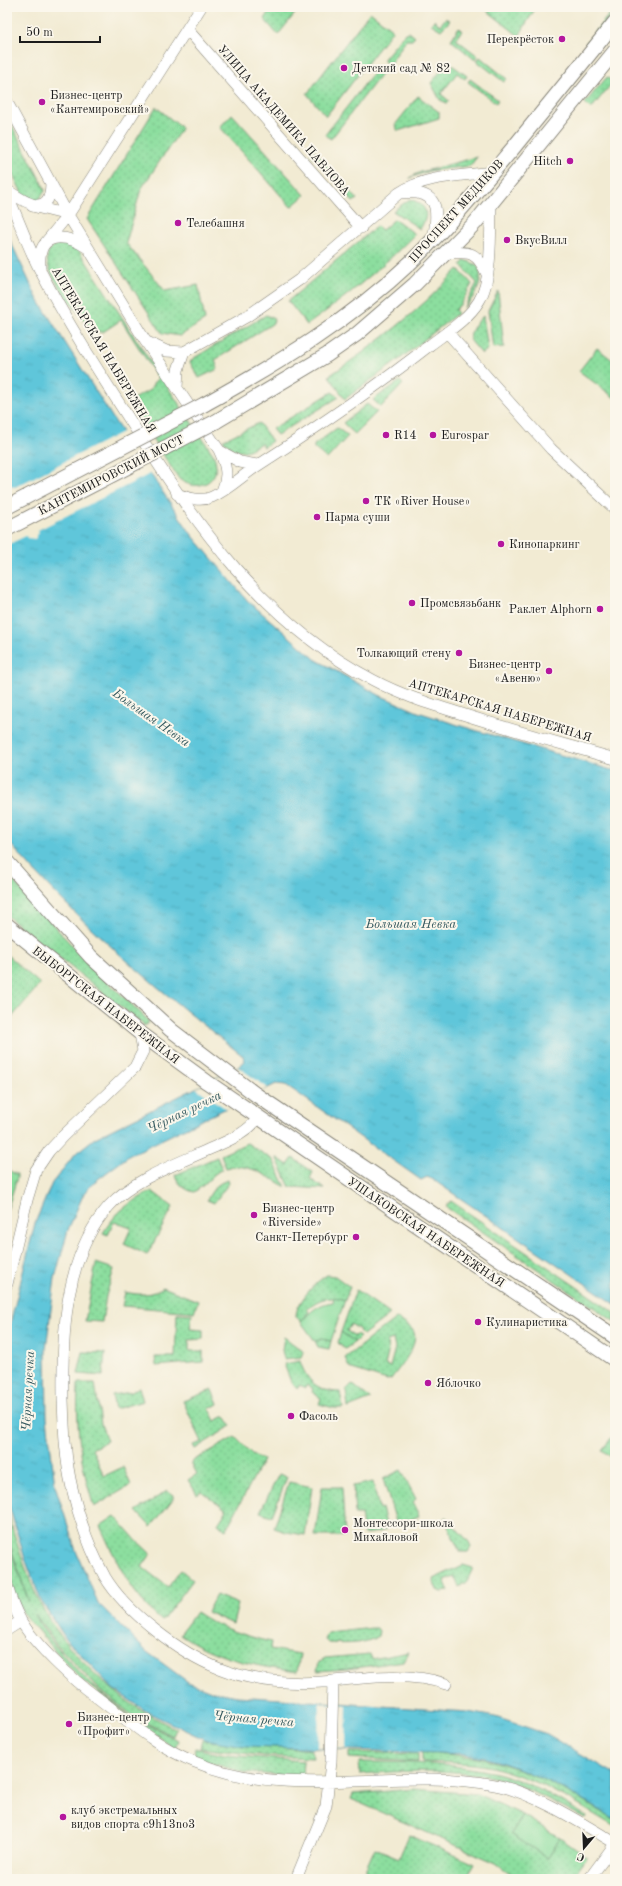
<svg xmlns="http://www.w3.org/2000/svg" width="622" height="1886" font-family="'Old Standard TT',serif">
	<defs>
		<pattern id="grass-dots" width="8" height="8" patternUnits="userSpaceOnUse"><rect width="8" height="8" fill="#8cde9f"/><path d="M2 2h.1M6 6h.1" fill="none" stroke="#78be88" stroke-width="1.8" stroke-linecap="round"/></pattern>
		<pattern id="water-ripples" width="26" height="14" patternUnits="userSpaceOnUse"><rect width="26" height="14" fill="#5ec6da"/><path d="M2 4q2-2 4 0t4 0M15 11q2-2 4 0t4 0" fill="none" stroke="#51aaba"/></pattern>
	</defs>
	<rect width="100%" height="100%" fill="#fbf7ec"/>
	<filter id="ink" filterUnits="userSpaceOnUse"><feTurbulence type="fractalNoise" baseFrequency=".025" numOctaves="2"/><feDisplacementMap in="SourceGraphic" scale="8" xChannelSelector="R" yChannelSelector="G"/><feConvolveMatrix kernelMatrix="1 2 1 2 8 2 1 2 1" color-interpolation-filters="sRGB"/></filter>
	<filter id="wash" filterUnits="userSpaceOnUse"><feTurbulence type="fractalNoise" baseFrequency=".012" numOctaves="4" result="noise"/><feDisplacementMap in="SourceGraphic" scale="16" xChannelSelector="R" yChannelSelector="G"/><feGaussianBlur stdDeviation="0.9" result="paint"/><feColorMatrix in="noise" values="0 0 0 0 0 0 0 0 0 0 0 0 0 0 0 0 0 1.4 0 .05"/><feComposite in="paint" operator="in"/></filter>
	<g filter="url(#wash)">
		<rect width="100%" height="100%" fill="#f2ebd3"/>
		<path fill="url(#grass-dots)" stroke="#547d5e" fill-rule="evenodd" d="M272,7H300L278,35L264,19Z
			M486,7H536L519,36L485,9Z
			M615,7V10L588,45L586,43Z
			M370,12L393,30L326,116L307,94Z
			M446,18L450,21L441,30L431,24L434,20L440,25Z
			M459,27L462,30L456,39L478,56L475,60L451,40Z
			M409,32L415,37L412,40H406L389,65L383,60L405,33Z
			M480,57L507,79L504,82L477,61Z
			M448,62L467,76L465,79L457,73L441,94L449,101L447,103L440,100L431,83Z
			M378,67L383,72L331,139L325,135Z
			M607,77L613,82L591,109L585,103Z
			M470,79L498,100L496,103L468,82Z
			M418,96L439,112V118L398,131L395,125Z
			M156,107L182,128L141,189L126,243L165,291L198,285L205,320L180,336L162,333L87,219Z
			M232,114L305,195L291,207L220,127Z
			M7,116L44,187L45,191L38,201L24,197L7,163Z
			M314,150L357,199L353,202L310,153Z
			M477,157L470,166L429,171L409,178L421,172Z
			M410,199C427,205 430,214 420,229L393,211Z
			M395,219L415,234C382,268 346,297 307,325L288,301L377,226L382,230Z
			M66,242L76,248L80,252L154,367L213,454C225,479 199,495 179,479L131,406L133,399L150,390L154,382L158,378L121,320L103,332C100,332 98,332 95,330C86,325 80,314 74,307C62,291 25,247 66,242Z
			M465,260L477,265C486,281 475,296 464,308L477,283L461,265Z
			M458,269L472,284L460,305L455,310L458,313L400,359L345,399L329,376C375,345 421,310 458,269Z
			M498,291L504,347L493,348L488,311Z
			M266,315L273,318L274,321L272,324L215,360L218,369L199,378L190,362L194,358Z
			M483,316L488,349L482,354L470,340C470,329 476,324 483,316Z
			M597,348L615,362V398L579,371Z
			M400,381L403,384L381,407L373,400Z
			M332,392L339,397L277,435L272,429Z
			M367,404L377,412L355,434L343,423Z
			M259,423L272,441L264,447L261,443C245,454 236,455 223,440Z
			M337,428L348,436L327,459L314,448V445Z
			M7,874L87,962L149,1021L145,1026L7,916Z
			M7,955L40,984L7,1023Z
			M247,1143L273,1160L286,1187C266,1176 249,1162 226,1168L221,1155Z
			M217,1157L222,1169C211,1175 205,1186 194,1192C185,1190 178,1184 175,1175Z
			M276,1157L288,1165L293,1158L313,1172L310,1179L325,1189L290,1187Z
			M7,1170L17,1174V1178L7,1210Z
			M228,1180L229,1183L214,1203L207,1200C212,1190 217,1183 228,1180Z
			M152,1191L173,1207L147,1255L124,1244L131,1228L114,1222L108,1235L103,1233C118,1209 128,1204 152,1191Z
			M451,1201L615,1313V1322L446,1207Z
			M96,1263L114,1269L106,1296L102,1322L85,1321Z
			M327,1275L335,1276L350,1287L345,1300C329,1296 319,1298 307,1309L309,1312L301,1322L296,1316C296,1303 316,1281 327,1275Z
			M163,1287L198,1301L194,1312L122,1306L125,1292C138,1295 152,1296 163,1287Z
			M356,1290L390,1314L363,1335L359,1331L360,1330L351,1324L347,1331L355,1336L357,1334L360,1337L355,1342L341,1332Z
			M177,1313L192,1314L190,1329L203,1330V1339L189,1340V1351H203V1362L156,1366L155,1357H175Z
			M396,1318C401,1321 408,1325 412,1329C423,1342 398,1369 391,1379L387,1380L349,1368L345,1358ZM393,1339L395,1348L390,1367L385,1365L388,1353L387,1341Z
			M284,1337L304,1352L302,1357L284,1359L282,1350Z
			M322,1339L331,1341L329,1349L318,1347L315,1341Z
			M83,1352L105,1353L103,1376L78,1374Z
			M300,1361C306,1381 319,1392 340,1392L343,1408H334L319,1404L321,1398L312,1392L313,1389L307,1385L305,1388L300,1385L297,1389L291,1382L284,1364Z
			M78,1383H95L101,1424L107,1441L92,1449L104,1476L123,1467L131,1485L94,1507C80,1463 76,1429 78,1383Z
			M352,1384L371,1399L348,1408L346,1390Z
			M139,1387L143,1401L115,1409L112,1395L132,1392Z
			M212,1390L218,1404L209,1409L215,1421L225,1416L231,1426L195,1449L193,1445L202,1442L183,1401Z
			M615,1433V1460L602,1450Z
			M235,1437L252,1454L263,1460L226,1530L218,1524L227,1510L201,1491L197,1494L188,1480L197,1474L191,1462Z
			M401,1470L416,1499L413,1502L419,1516L397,1525L383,1479Z
			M279,1474L287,1477L272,1516L260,1512Z
			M289,1482L312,1487L305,1535L286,1532L274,1528Z
			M373,1482L379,1509L382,1508L387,1528L379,1532L364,1534L361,1514H355L353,1486Z
			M322,1487H342L345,1536H315Z
			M167,1491L173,1495V1499L151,1527L136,1511Z
			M7,1510C16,1540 25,1571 38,1599C57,1639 97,1680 133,1705C146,1714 161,1721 176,1729L173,1736L132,1715L101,1691L56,1644L35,1614C48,1642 79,1673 102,1694C112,1702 124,1710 133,1719L79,1678L25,1616L16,1600L7,1570V1540L29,1602L7,1536Z
			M115,1516L136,1540L151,1554L142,1567L168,1587L181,1570L193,1580L162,1621C131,1595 117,1562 100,1526Z
			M446,1517L469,1542L471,1547L468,1552H460L444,1518Z
			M463,1565L473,1568L467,1581L459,1587L454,1576L444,1580L449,1591L441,1592L437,1590L433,1579Z
			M216,1595L238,1604L233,1624L207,1612Z
			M196,1612C219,1628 244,1636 271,1642L270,1649L300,1654L297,1672C255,1666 216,1659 180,1634Z
			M373,1628H377L379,1631L378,1636C366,1645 343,1644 328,1643L325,1640V1636L328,1633Z
			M409,1652L404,1661L348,1669L317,1671L319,1662L325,1658L370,1654L372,1659Z
			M133,1717L178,1740L175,1749Z
			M202,1740L312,1750L314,1758L265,1756L200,1748Z
			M195,1748L224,1755L304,1761L303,1775H277L242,1772L194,1758Z
			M349,1752L418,1754V1762L349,1758Z
			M422,1752C447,1754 472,1756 496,1762C538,1773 578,1797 615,1820V1827C577,1804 538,1779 495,1768C472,1762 446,1763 422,1762Z
			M359,1762C404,1762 452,1763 496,1773C528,1781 558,1799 586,1816L585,1818C556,1804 527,1786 496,1778C452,1768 404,1771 360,1774Z
			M414,1789L477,1794L523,1815L511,1834L548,1858L560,1838L587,1857L571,1879H518L496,1863L351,1799L353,1794Z
			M409,1835L475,1864L466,1879H361L375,1848L399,1858Z"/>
		<path fill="#8cde9f" stroke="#547d5e" d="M334,1297L345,1300L331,1341L322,1339L315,1341L301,1322C311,1311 318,1304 333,1302Z
			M341,1332L355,1342L345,1349L338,1343Z
			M523,1815L560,1838L548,1858L511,1834Z"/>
		<path fill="url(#water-ripples)" stroke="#3d717b" d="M7,234L37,298L116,423L192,535L248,601L315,659L379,695L418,712L461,726L615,771V1304L432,1179L427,1177L421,1180L286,1085L276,1084L130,1155L94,1182L84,1193L68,1230L55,1278L46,1349L47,1418L55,1485L76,1551L98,1603L147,1652L188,1682L211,1691L237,1696L468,1712L495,1717L547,1734L615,1774V1819C578,1797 539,1774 497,1761C487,1758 475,1757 464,1754L245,1746L206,1740L149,1713L113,1689L66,1639L41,1601L24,1556L7,1499V1337L35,1223L52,1183L76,1153L95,1138L238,1067L245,1061L243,1056C159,990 76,922 7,840Z"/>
		<path fill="#f2ebd3" d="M124,431L152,473L38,530L39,532L35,539L27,538L26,536L7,545V484L15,487Z
			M238,1067L268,1088L226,1109L196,1088Z
			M319,1703L347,1705L346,1749L318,1748Z"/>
	</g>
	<g filter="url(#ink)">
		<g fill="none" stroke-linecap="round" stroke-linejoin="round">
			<g stroke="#878478" stroke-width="12">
				<path id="minor" d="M187,29L361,228
					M7,102L68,215L146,342L219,450C226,465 229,476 222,491
					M7,190C23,201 50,220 51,184
					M400,193C439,189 439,208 433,240
					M7,194C19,220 28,248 42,274C69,326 101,375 133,425C197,526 264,623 373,680C401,695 430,704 459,713C511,730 563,744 615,759
					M32,206L68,215
					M46,242L68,215L201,7
					M447,253C470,251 477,252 487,274
					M40,266C37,230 66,234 88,248
					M447,332L551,449L615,509
					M147,342L166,351L184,352L246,317L299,280L399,193C426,175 462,176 493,172
					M177,388L178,370L184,352
					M220,451L240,462L257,465
					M177,494C189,498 200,502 212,497C228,490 242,476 257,466C316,428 374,389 430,345C447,332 468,319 479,301C493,279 490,229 491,203
					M258,1118C246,1134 229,1140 212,1148C179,1163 133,1179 109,1206C64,1257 62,1334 63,1399C64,1429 65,1459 72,1488C79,1518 90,1550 105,1577C126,1612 180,1653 218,1668C253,1682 296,1685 334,1681C371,1677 411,1672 446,1684
					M7,1284L27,1200L36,1170L49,1151L63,1136L135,1067L143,1051L140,1033
					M7,1585C10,1597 15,1610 21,1621C35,1645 73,1680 95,1696C127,1720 157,1747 195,1762C291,1802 395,1766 495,1785C531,1791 583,1824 615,1843
					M7,1630L21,1621
					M296,1879L326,1806L331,1762L333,1681
					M589,1879L615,1844"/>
			</g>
			<g stroke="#878478" stroke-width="16">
				<path id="major" d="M205,404C279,363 350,320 411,262C448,226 481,186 514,147C548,105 582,64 615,22
					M215,422L327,355L357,334L415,284L475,223L615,51
					M7,862L91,957L171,1030L255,1094L615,1337
					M7,925L140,1033L207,1082L615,1360"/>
			</g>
			<use href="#minor" stroke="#fff" stroke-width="11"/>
			<use href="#major" stroke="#fff" stroke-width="14"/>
			<g stroke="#878478" stroke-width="16" stroke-linecap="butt">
				<path id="major-bridge" d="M7,507L205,404
					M7,529L215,422"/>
			</g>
			<use href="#major-bridge" stroke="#fff" stroke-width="14"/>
		</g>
	</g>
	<g fill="#b5179e" stroke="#fbf7ec" stroke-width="1.5">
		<circle cx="562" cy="39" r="4"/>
		<circle cx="344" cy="68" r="4"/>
		<circle cx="42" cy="102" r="4"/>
		<circle cx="570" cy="161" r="4"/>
		<circle cx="178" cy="223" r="4"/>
		<circle cx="507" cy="240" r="4"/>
		<circle cx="386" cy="435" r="4"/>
		<circle cx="433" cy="435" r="4"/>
		<circle cx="366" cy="501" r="4"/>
		<circle cx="317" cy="517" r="4"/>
		<circle cx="501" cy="544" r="4"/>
		<circle cx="412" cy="603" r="4"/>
		<circle cx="600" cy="609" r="4"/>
		<circle cx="459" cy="653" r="4"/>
		<circle cx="549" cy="671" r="4"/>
		<circle cx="254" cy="1215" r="4"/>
		<circle cx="356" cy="1237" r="4"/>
		<circle cx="478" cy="1322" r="4"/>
		<circle cx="428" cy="1383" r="4"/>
		<circle cx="291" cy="1416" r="4"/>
		<circle cx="345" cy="1530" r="4"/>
		<circle cx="69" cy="1724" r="4"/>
		<circle cx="63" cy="1817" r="4"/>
	</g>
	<g text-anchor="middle" stroke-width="4" stroke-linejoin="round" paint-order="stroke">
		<g font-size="12" fill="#1c1c1c" stroke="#fbf7ec" text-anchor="start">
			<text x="554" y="43" text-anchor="end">Перекрёсток</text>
			<text x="352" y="72">Детский сад № 82</text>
			<text x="50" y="99">Бизнес-центр<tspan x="50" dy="14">«Кантемировский»</tspan></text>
			<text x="562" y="165" text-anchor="end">Hitch</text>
			<text x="186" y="227">Телебашня</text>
			<text x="515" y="244">ВкусВилл</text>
			<text x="394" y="439">R14</text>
			<text x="441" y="439">Eurospar</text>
			<text x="374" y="505">ТК «River House»</text>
			<text x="325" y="521">Парма суши</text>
			<text x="509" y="548">Кинопаркинг</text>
			<text x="420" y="607">Промсвязьбанк</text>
			<text x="592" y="613" text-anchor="end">Раклет Alphorn</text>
			<text x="451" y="657" text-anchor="end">Толкающий стену</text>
			<text x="541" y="668" text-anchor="end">Бизнес-центр<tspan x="541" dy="14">«Авеню»</tspan></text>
			<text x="262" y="1212">Бизнес-центр<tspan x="262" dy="14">«Riverside»</tspan></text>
			<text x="348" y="1241" text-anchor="end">Санкт-Петербург</text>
			<text x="486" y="1326">Кулинаристика</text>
			<text x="436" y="1387">Яблочко</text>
			<text x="299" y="1420">Фасоль</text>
			<text x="353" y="1527">Монтессори-школа<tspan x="353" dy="14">Михайловой</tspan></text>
			<text x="77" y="1721">Бизнес-центр<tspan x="77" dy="14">«Профит»</tspan></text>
			<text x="71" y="1814">клуб экстремальных<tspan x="71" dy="14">видов спорта c9h13no3</tspan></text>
		</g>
		<g font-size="12" fill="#1c1c1c" stroke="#fbf7ec">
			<text transform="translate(284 120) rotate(49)" y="4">УЛИЦА АКАДЕМИКА ПАВЛОВА</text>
			<text transform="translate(456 211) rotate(-48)" y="4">ПРОСПЕКТ МЕДИКОВ</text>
			<text transform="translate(104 350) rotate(59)" y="4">АПТЕКАРСКАЯ НАБЕРЕЖНАЯ</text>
			<text transform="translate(111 475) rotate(-27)" y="4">КАНТЕМИРОВСКИЙ МОСТ</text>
			<text transform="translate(500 710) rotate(17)" y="4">АПТЕКАРСКАЯ НАБЕРЕЖНАЯ</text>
			<text transform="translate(106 1005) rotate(38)" y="4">ВЫБОРГСКАЯ НАБЕРЕЖНАЯ</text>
			<text transform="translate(426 1232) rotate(34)" y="4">УШАКОВСКАЯ НАБЕРЕЖНАЯ</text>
		</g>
		<g font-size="13" font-style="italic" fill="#33585e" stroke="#fbf7ec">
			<text transform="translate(152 717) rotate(35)" y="5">Большая Невка</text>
			<text x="411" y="928">Большая Невка</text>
			<text transform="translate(184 1111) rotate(-26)" y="5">Чёрная речка</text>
			<text transform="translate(27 1391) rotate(-87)" y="5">Чёрная речка</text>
			<text transform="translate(254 1718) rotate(5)" y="5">Чёрная речка</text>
		</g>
	</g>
	<rect width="622" height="1886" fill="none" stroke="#fbf7ec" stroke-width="24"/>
	<g transform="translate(584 1848) rotate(199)" stroke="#fbf7ec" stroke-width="3" paint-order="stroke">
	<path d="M0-3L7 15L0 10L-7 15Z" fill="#1c1c1c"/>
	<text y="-6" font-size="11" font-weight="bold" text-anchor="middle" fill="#1c1c1c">С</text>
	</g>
	<path d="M20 36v6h80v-6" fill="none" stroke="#1c1c1c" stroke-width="2"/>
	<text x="26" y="36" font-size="12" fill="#1c1c1c" stroke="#fbf7ec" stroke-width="3" paint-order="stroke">50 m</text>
</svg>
